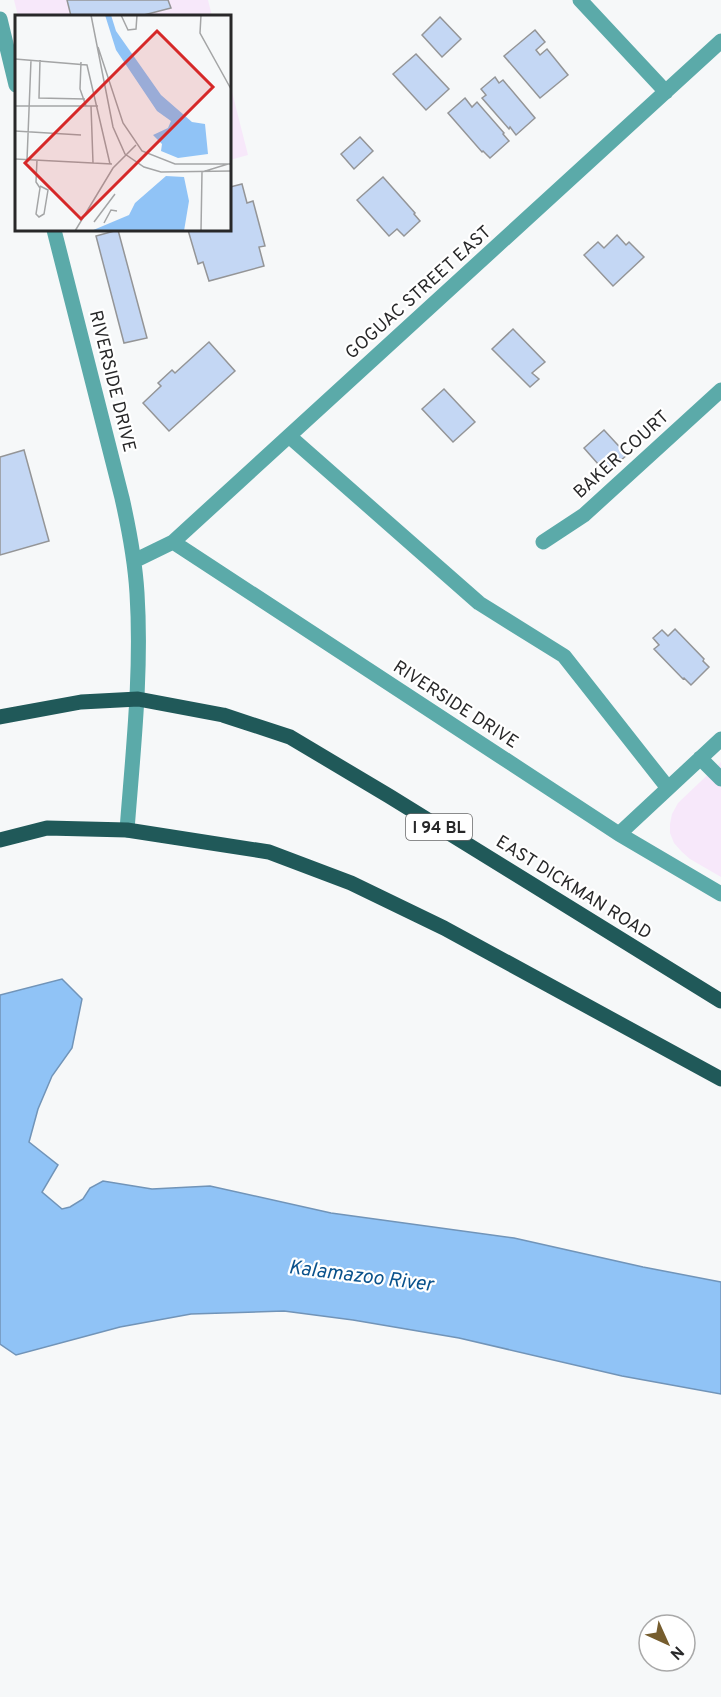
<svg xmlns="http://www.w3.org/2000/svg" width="721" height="1697" font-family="Overpass,sans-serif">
	<rect width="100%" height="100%" fill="#f6f8f9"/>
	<path fill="#f7e8fa" d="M14,0H208L212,16H18Z
		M230,84L248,155L230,160Z
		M721,762V877L690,859L682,852L674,843L670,833V824L672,814L678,803Z"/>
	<path fill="#90c3f6" stroke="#7194b8" stroke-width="1.5" d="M62,979L82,999L72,1048L52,1076L38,1109L29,1142L58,1165L42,1192L62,1209L70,1207L83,1199L90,1188L103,1181L152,1189L210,1186L331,1213L514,1238L643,1267L721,1282V1394L622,1376L459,1338L353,1320L284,1311L191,1314L120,1327L16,1355L0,1344V995Z"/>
	<path fill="#c4d7f4" stroke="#949597" stroke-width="1.5" d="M67,0H168L171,8L140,16H71Z
		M440,17L461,39L442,57L422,35Z
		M535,30L545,42L536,50L540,55L547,49L568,75L540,98L504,56Z
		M416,54L449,89L426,110L393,74Z
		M495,77L499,83L503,80L535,118L516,135L510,127L509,129L482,98L486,95L481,89Z
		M465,98L472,107L477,102L504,133L503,134L509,141L490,158L483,151L482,152L448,113Z
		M360,137L373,151L354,169L341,154Z
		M383,177L415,213L414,214L420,221L404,236L397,229L389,236L357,200Z
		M242,184L247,203L253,201L265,246L259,247L264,266L209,281L203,262L198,264L188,230H230V187Z
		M118,230L147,338L124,343L96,236Z
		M617,235L626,245L629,242L644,257L613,286L584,255L598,242L604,248Z
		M513,329L545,362L532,373L539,379L530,387L492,349Z
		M209,342L235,371L169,431L143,403L161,386L158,383L172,370L175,373Z
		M444,389L475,422L453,442L422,409Z
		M604,430L627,455L606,473L584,448Z
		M24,450L49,541L0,555V457Z
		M675,629L704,659L703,661L709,667L691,685L684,678L683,679L654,649L659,645L653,638L662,630L668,636Z"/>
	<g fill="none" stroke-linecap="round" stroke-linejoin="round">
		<path stroke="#5baaa9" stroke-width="15" d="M580,0L666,92
			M0,19L16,85
			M54,230L122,498C129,529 135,561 137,593C142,672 133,751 127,830
			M289,436L479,603L564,656L668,788
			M173,542L619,834L721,894
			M543,542L584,515L721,390
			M134,561L173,542L721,41
			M700,758L721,779
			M619,834L721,739"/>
		<path stroke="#205959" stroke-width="15" d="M0,717L81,702L138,699L223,715L290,737L389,796L721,1001
			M0,840L47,828L127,830L269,852L351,883L444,928L721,1079"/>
	</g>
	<g text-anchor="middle" stroke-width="4.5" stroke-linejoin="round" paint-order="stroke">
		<rect fill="#fff" stroke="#686869" stroke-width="1.5" x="406" y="814" width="66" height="26" rx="4.5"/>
		<g font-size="16" font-weight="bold" fill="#282829">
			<text x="439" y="833">I 94 BL</text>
		</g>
		<g font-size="18" fill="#282829" stroke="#fff">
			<text transform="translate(418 292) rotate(-42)" y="6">GOGUAC STREET EAST</text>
			<text transform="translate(113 381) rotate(76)" y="6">RIVERSIDE DRIVE</text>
			<text transform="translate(621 454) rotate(-42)" y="6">BAKER COURT</text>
			<text transform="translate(456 704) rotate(33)" y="6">RIVERSIDE DRIVE</text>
			<text transform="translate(574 887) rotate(32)" y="6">EAST DICKMAN ROAD</text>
		</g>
		<g font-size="20" font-style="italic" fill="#0a528c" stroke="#fff">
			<text transform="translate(361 1275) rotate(7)" y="7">Kalamazoo River</text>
		</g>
	</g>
	<g transform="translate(15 15)">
		<rect width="216" height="216" fill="#f6f8f9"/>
		<path d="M90,0H96L101,16L146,80L177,107L190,109L193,139L163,143L146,136L147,129L138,120L153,113L156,106L142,96L101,35ZM151,161L169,162L174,186L169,216H76L114,200L120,188Z" fill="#90c3f6"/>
		<path fill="none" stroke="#a4a5a6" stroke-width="1.5" d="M76,0L98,112L110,139L129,152L146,157L216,156M106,0L113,15L121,14L122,0M186,0L185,18L216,74M83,32L108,108L127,136L160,149H216M0,44L72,50L95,149M25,45L24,83L70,84M66,47L65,74L71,91M1,91H83M76,91L78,148M0,116L66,120M0,144L97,149M12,145L16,45M22,145L21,167L25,173L21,199L24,202L29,199L33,175L25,171M79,207L100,179M89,208L96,195L102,196M60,216L98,153L121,130M186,216L187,157L213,149"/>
		<path fill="#d62828" fill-opacity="0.15" stroke="#d62828" stroke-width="3" d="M142,16L198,72L66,204L10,148Z"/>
		<rect width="216" height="216" fill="none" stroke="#282829" stroke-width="3"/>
	</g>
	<g transform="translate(667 1643) rotate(135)"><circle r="28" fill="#ffffff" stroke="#a9a9a9" stroke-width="1.5"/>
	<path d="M0-4.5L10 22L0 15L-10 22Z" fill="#765d2e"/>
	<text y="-9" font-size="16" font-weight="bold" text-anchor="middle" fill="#282829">N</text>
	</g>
</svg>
